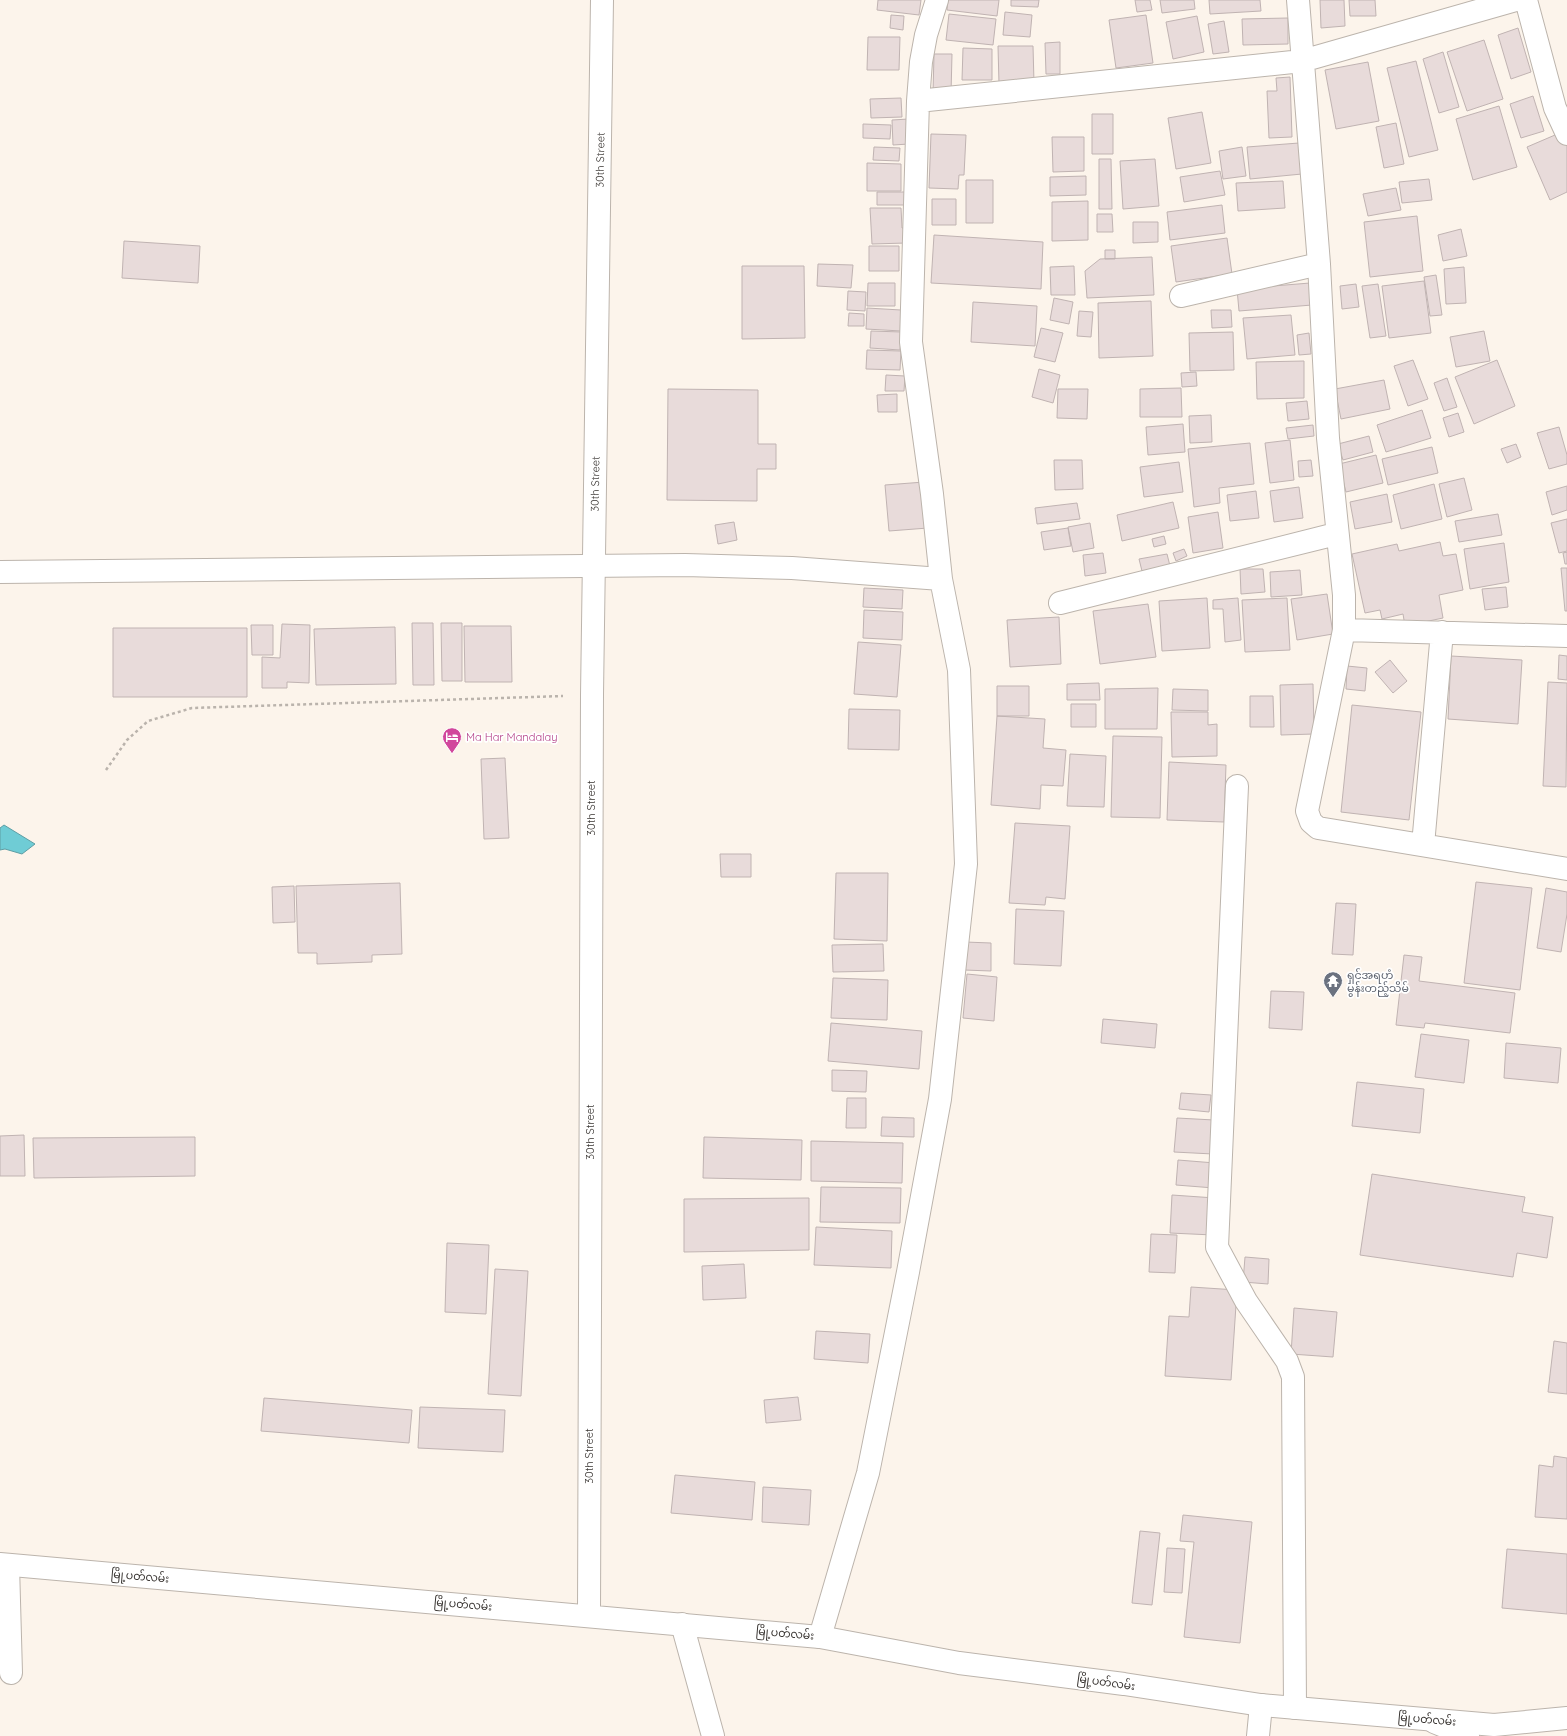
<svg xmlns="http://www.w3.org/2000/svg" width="1567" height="1736" font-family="Quicksand,'Noto Sans Myanmar',sans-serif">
	<rect width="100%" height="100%" fill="#fcf4eb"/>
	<path fill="#6fccd5" stroke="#5e9ea4" d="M4,825L35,844L22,854L5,849L0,850V828Z"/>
	<path fill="#e8dbda" stroke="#c0b3b2" d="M878,0H921L919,15L877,10Z
		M948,0H999L997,16L947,10Z
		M1011,0H1039L1038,7L1011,6Z
		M1135,0H1150L1152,10L1137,12Z
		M1160,0H1194L1195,9L1162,13Z
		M1209,0H1260L1261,11L1210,14Z
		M1320,0H1344L1345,26L1321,28Z
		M1349,0H1375L1376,16H1350Z
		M1005,12L1032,15L1030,37L1003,35Z
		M949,14L996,19L993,45L946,40Z
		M891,15L904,16L903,30L890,28Z
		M1146,15L1153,63L1116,68L1109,20Z
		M1197,16L1204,52L1173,59L1166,22Z
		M1288,18V44L1243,45L1242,19Z
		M1224,21L1229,52L1213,54L1208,24Z
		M1518,28L1531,72L1511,79L1498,35Z
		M868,37H900L899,70H867Z
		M1484,40L1503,99L1467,111L1447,52Z
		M1060,42V74H1046L1045,43Z
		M998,46H1033L1034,83L999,84Z
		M963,48L992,49V80H962Z
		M1443,52L1459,107L1439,113L1423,59Z
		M934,54H952L951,94L933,93Z
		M1416,61L1438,150L1409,157L1387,68Z
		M1368,62L1379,121L1336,129L1325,70Z
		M1290,77L1292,137L1269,138L1267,91H1277L1276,78Z
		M1533,96L1544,131L1521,138L1510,104Z
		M901,98L902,117L871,118L870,99Z
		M1499,106L1517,167L1473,180L1456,119Z
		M1202,112L1211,163L1176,169L1168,118Z
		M1092,114H1113V154H1092Z
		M909,119V144L893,145L892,120Z
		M1396,123L1404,164L1384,168L1376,127Z
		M863,124L891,125L890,139L863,138Z
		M1562,132L1567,144V192L1550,200L1527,147Z
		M931,134L966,135L964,175H959L958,189L929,188Z
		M1052,137H1084V171L1053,172Z
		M1299,143L1302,174L1250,179L1247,147Z
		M874,147L900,148L899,161L873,160Z
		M1242,147L1246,176L1223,179L1219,151Z
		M1099,159H1111L1112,209H1099Z
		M1155,159L1159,206L1123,209L1120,161Z
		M867,163L901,164V191H867Z
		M1220,171L1225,195L1184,202L1180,177Z
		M1086,176V195L1050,196V177Z
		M1429,179L1432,200L1402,203L1399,182Z
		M966,180H993V223H966Z
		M1283,181L1285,208L1238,211L1236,183Z
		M1396,188L1401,210L1368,216L1363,194Z
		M877,192H906V205H877Z
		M932,199H956V225H932Z
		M1088,201V240L1052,241V202Z
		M1222,205L1225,233L1170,240L1167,212Z
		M870,208H901L902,228H906V243L872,244Z
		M1097,214H1112L1113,232H1097Z
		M1417,216L1423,271L1370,277L1364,222Z
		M1133,222H1158V242L1133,243Z
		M1461,229L1467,256L1443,261L1438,235Z
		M934,235L1043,242L1041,289L931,283Z
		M1227,238L1232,274L1176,282L1171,246Z
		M124,241L200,246L198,283L122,278Z
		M869,246H899V271H869Z
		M1105,250H1115V259H1105Z
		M1152,257L1154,295L1087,298L1085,271L1100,259Z
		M818,264L853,265L851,288L817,286Z
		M742,266H804L805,338L742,339Z
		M1074,266L1075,295H1051L1050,267Z
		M1464,267L1466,303L1446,304L1444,269Z
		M1436,275L1442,315L1430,316L1424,277Z
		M1424,281L1431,333L1389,338L1382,286Z
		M868,283H895V306H867Z
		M1310,283L1312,305L1239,311L1237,289Z
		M1356,284L1359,307L1342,309L1340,286Z
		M1378,284L1386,336L1370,338L1362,286Z
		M848,291L866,292L865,311L847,310Z
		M1054,298L1073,302L1069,324L1050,320Z
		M1151,301L1153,356L1099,358L1098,303Z
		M973,302L1037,306L1035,346L971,342Z
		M867,308L901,310V331L866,329Z
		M1211,310H1231L1232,327L1212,328Z
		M1079,311L1093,312L1091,337L1077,336Z
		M849,313L864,314V326H848Z
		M1291,315L1295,355L1247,359L1243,318Z
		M1041,328L1063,333L1055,362L1034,357Z
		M871,331L902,332L900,350L870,348Z
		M1484,331L1490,361L1456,367L1450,337Z
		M1233,332L1234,370L1190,371L1189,333Z
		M1309,333L1311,354L1299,355L1297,335Z
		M867,350L901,351L900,370L866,369Z
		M1413,360L1428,399L1408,406L1394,366Z
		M1497,360L1515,406L1474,424L1455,377Z
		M1304,361V398L1257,399L1256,362Z
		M1039,369L1060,375L1053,403L1032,397Z
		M1196,372L1197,386L1182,387L1181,373Z
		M886,375L905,376L904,391H885Z
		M1447,378L1457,407L1444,411L1434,383Z
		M1384,380L1390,409L1341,419L1335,389Z
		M1181,388L1182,417H1140V389Z
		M668,389L758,390V444H776V469H757V501L667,500Z
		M1058,389H1088L1087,419L1057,418Z
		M897,394V412H878L877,395Z
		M1307,401L1309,419L1288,421L1286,403Z
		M1422,410L1431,438L1386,452L1377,425Z
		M1458,413L1464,432L1449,437L1443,418Z
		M1211,415L1212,442L1190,443L1189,416Z
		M1183,424L1185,452L1148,455L1146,427Z
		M1313,425L1314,436L1288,439L1286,428Z
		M1559,427L1567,455V464L1549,469L1537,433Z
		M1369,436L1373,452L1343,460L1338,444Z
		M1290,440L1294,480L1270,483L1265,443Z
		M1250,443L1254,484L1219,488L1220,503L1194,507L1188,449Z
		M1516,444L1521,457L1507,463L1501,449Z
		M1432,447L1438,473L1388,485L1382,459Z
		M1376,455L1383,483L1346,492L1339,464Z
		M1054,460H1082L1083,489L1055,490Z
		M1311,460L1313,476L1299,477L1298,461Z
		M1179,462L1183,492L1144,497L1140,467Z
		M1464,478L1472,510L1447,517L1439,484Z
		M924,482L928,528L889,531L885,485Z
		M1434,484L1442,519L1401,529L1393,495Z
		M1567,486V510L1552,515L1546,492Z
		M1299,487L1303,518L1274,522L1270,491Z
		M1256,491L1259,518L1230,521L1227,495Z
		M1387,494L1392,522L1355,529L1350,502Z
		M1173,502L1179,528L1122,541L1117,515Z
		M1077,503L1080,519L1037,524L1035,508Z
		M1218,512L1223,548L1193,553L1188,517Z
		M1498,514L1502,535L1459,542L1455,521Z
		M1567,519V551L1559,553L1551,523Z
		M734,522L737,540L718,544L715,525Z
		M1090,523L1094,548L1073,552L1068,527Z
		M1068,528L1071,546L1044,550L1041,532Z
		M1164,536L1166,544L1154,547L1152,539Z
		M1440,542L1443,556L1456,554L1463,590L1439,595L1443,618L1405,626L1403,614L1382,619L1380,610L1365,613L1352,554L1397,544L1399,551Z
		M1504,543L1509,582L1470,589L1464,549Z
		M1184,549L1187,556L1176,561L1173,553Z
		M1567,552V564H1565L1563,553Z
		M1103,553L1106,573L1085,576L1083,555Z
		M1167,554L1170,566L1142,571L1139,559Z
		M1561,568H1567V611H1565Z
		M1240,569H1263L1265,592L1241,594Z
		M1300,570L1302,595L1271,597L1270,572Z
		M1506,587L1508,607L1485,610L1482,589Z
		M864,588L903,590L902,609L863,607Z
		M1327,594L1333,634L1297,640L1291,599Z
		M1207,598L1210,648L1162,651L1159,601Z
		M1238,598L1241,640L1225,642L1223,609H1213V600Z
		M1287,598L1290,650L1245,652L1242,600Z
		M1148,604L1156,657L1100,664L1093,611Z
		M864,610L903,612L902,640L863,638Z
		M1059,617L1061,664L1010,667L1007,620Z
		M412,623H433L434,685H413Z
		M441,623H462V681H442Z
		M282,624L310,625L309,683L287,682V688H262V657L280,658Z
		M251,625H273V655H252Z
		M464,626H511L512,682H465Z
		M395,627L396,684L316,685L314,629Z
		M113,628H247V697H113Z
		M858,642L901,645L897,697L854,694Z
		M1559,655L1567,656V680L1558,679Z
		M1451,656L1522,660L1518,724L1448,719Z
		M1390,660L1407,681L1393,693L1375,672Z
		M1347,666L1367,668L1365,691L1346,689Z
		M1548,682L1567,683L1566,787L1543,786Z
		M1099,683L1100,700H1067V684Z
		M1313,684L1314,734L1281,735L1280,685Z
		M997,686H1029V716H997Z
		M1158,688L1157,729H1105V689Z
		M1173,689L1208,690V711L1172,710Z
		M1250,696H1273L1274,727H1250Z
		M1071,704H1096V727H1071Z
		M1352,705L1421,712L1409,820L1341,812Z
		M849,709L900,710L899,750L848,749Z
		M1171,712H1208V725L1217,724V756L1172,757Z
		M997,716L1045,719L1043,748L1066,750L1063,786L1041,785L1040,809L991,805Z
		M1113,736L1162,737L1160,818L1111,817Z
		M1070,754L1106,756L1104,807L1067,806Z
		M505,758L509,838L484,839L481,759Z
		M1169,762L1226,765L1224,822L1167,820Z
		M1015,823L1070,826L1065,899L1046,897L1045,905L1009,903Z
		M720,854H751V877H721Z
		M836,873H888L887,941L834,939Z
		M1476,882L1532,888L1520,990L1464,983Z
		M400,883L402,954L372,955V962L317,964V953H298L296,886Z
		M294,886L295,922L273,923L272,887Z
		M1546,888L1567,892V914L1561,952L1537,948Z
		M1336,903L1356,904L1353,955L1332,954Z
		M1016,909L1064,911L1061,966L1014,964Z
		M965,942L991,943V971L964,970Z
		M883,944L884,971L833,972L832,945Z
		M1404,955L1422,957L1419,981L1515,993L1510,1033L1425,1023L1424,1028L1396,1025Z
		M967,974L997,977L994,1021L963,1018Z
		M833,978L888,980L887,1020L831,1018Z
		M1271,991L1304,992L1302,1030L1269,1028Z
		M1103,1019L1157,1024L1155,1048L1101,1043Z
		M831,1023L922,1031L919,1069L828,1061Z
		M1421,1034L1469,1040L1464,1083L1415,1077Z
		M1506,1043L1561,1048L1558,1083L1504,1078Z
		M832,1070L867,1071L866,1092L832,1091Z
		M1357,1082L1424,1089L1420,1133L1352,1126Z
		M1181,1093L1211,1095L1209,1112L1179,1109Z
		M847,1098H866V1128H846Z
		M882,1117L914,1118V1137L881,1136Z
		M1177,1118L1214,1120L1213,1154L1174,1152Z
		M24,1135L25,1176H0V1136Z
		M195,1137V1176L34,1178L33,1138Z
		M704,1137L802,1140L801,1180L703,1178Z
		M811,1141L903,1143L902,1183L811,1181Z
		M1178,1160L1215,1163L1214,1188L1176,1185Z
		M1372,1174L1525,1197L1522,1212L1553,1217L1547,1258L1517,1253L1513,1277L1360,1255Z
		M821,1187L901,1188L900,1223L820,1222Z
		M1172,1195L1215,1198L1213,1235L1170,1233Z
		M809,1198V1250L684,1252V1199Z
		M816,1227L892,1231L891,1268L814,1265Z
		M1151,1234L1177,1235L1175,1273L1149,1272Z
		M447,1243L489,1245L486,1314L445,1312Z
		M1245,1257L1269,1259L1268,1284L1243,1282Z
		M744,1264L746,1298L703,1300L702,1266Z
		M495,1269L528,1271L521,1396L488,1394Z
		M1191,1287L1237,1290L1231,1380L1165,1376L1169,1316L1189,1317Z
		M1294,1308L1337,1312L1333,1357L1291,1354Z
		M816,1331L870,1334L868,1363L814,1359Z
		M1554,1341L1567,1343V1394L1548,1392Z
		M798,1397L801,1420L766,1423L764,1400Z
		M264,1398L412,1410L409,1443L261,1431Z
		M420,1407L505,1410L503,1452L418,1448Z
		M1554,1456L1567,1458V1519L1535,1517L1539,1465L1553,1467Z
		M675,1475L755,1482L752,1520L671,1513Z
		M763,1487L811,1490L809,1525L762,1522Z
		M1183,1515L1252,1522L1240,1643L1184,1637L1194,1542L1180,1541Z
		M1140,1531L1160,1533L1152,1605L1132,1603Z
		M1167,1548L1185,1549L1182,1593L1164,1592Z
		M1507,1549L1567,1554V1614L1502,1608Z"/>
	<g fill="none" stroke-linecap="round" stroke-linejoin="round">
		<g stroke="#bcb4ac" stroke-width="24">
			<path id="minor" d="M1298,0L1319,264L1328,438L1344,595V630L1307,811L1311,822L1318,828L1567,869
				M1526,0L1555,108L1567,134
				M918,101L1302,61L1516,0
				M1181,296L1319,264
				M0,572L685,565L792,568L941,579
				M1060,603L1336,534
				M1344,630L1567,636
				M1237,786L1217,1247L1246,1301L1287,1361L1293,1377L1295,1708
				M1423,845L1442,632
				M8,1565L11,1673
				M682,1624L713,1736
				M820,1637L868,1473L908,1272L940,1099L966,864L959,670L941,579L932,494L911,342L918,101L921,62L926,35L937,0
				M1434,1722L1468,1736
				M1258,1736L1261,1705"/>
		</g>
		<g stroke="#bcb4ac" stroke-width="24">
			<path id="major" d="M0,1564L820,1637L959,1663L1124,1684L1261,1705L1494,1725L1567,1718
				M589,1615L592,695L602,0"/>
		</g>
		<path stroke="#bab3ac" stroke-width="2.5" stroke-dasharray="3 3" stroke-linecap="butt" d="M106,770L127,740L148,721L192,708L563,696"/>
		<use href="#minor" stroke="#fff" stroke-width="22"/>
		<use href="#major" stroke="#fff" stroke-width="22"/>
	</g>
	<defs>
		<g id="hotel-pin" transform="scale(1)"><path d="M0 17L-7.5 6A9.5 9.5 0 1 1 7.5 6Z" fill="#d1479c" stroke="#fff"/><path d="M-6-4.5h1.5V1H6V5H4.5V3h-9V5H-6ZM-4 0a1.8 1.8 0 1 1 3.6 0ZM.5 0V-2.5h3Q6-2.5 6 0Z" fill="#fff"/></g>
		<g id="temple-pin" transform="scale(1)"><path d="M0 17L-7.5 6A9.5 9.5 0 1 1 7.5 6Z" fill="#6b7280" stroke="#fff"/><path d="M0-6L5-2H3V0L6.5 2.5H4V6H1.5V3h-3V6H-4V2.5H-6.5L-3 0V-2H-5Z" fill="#fff"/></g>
	</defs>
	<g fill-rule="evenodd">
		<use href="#hotel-pin" x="452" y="737"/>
		<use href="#temple-pin" x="1333" y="981"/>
	</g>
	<g text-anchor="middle" stroke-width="3.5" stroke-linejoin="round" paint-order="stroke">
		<g font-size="11" fill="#383431" stroke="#fff">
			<text transform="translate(600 160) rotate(-89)" y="4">30th Street</text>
			<text transform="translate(595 484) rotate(-89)" y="4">30th Street</text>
			<text transform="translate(591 808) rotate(-90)" y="4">30th Street</text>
			<text transform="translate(590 1132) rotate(-90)" y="4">30th Street</text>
			<text transform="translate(589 1456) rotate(-90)" y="4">30th Street</text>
			<text transform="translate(140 1576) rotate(5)" y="4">မြို့ပတ်လမ်း</text>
			<text transform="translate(463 1604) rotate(5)" y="4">မြို့ပတ်လမ်း</text>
			<text transform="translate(785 1633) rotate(5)" y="4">မြို့ပတ်လမ်း</text>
			<text transform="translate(1106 1682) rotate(8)" y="4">မြို့ပတ်လမ်း</text>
			<text transform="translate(1427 1719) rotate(5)" y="4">မြို့ပတ်လမ်း</text>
		</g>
		<g font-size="11" fill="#b23c85" stroke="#fff" text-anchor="start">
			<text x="466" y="741">Ma Har Mandalay</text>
		</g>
		<g font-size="11" fill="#5b616d" stroke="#fff" text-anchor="start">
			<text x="1347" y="979">ရှင်အရဟံ<tspan x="1347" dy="13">မွန်းတည့်သိမ်</tspan></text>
		</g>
	</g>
</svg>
